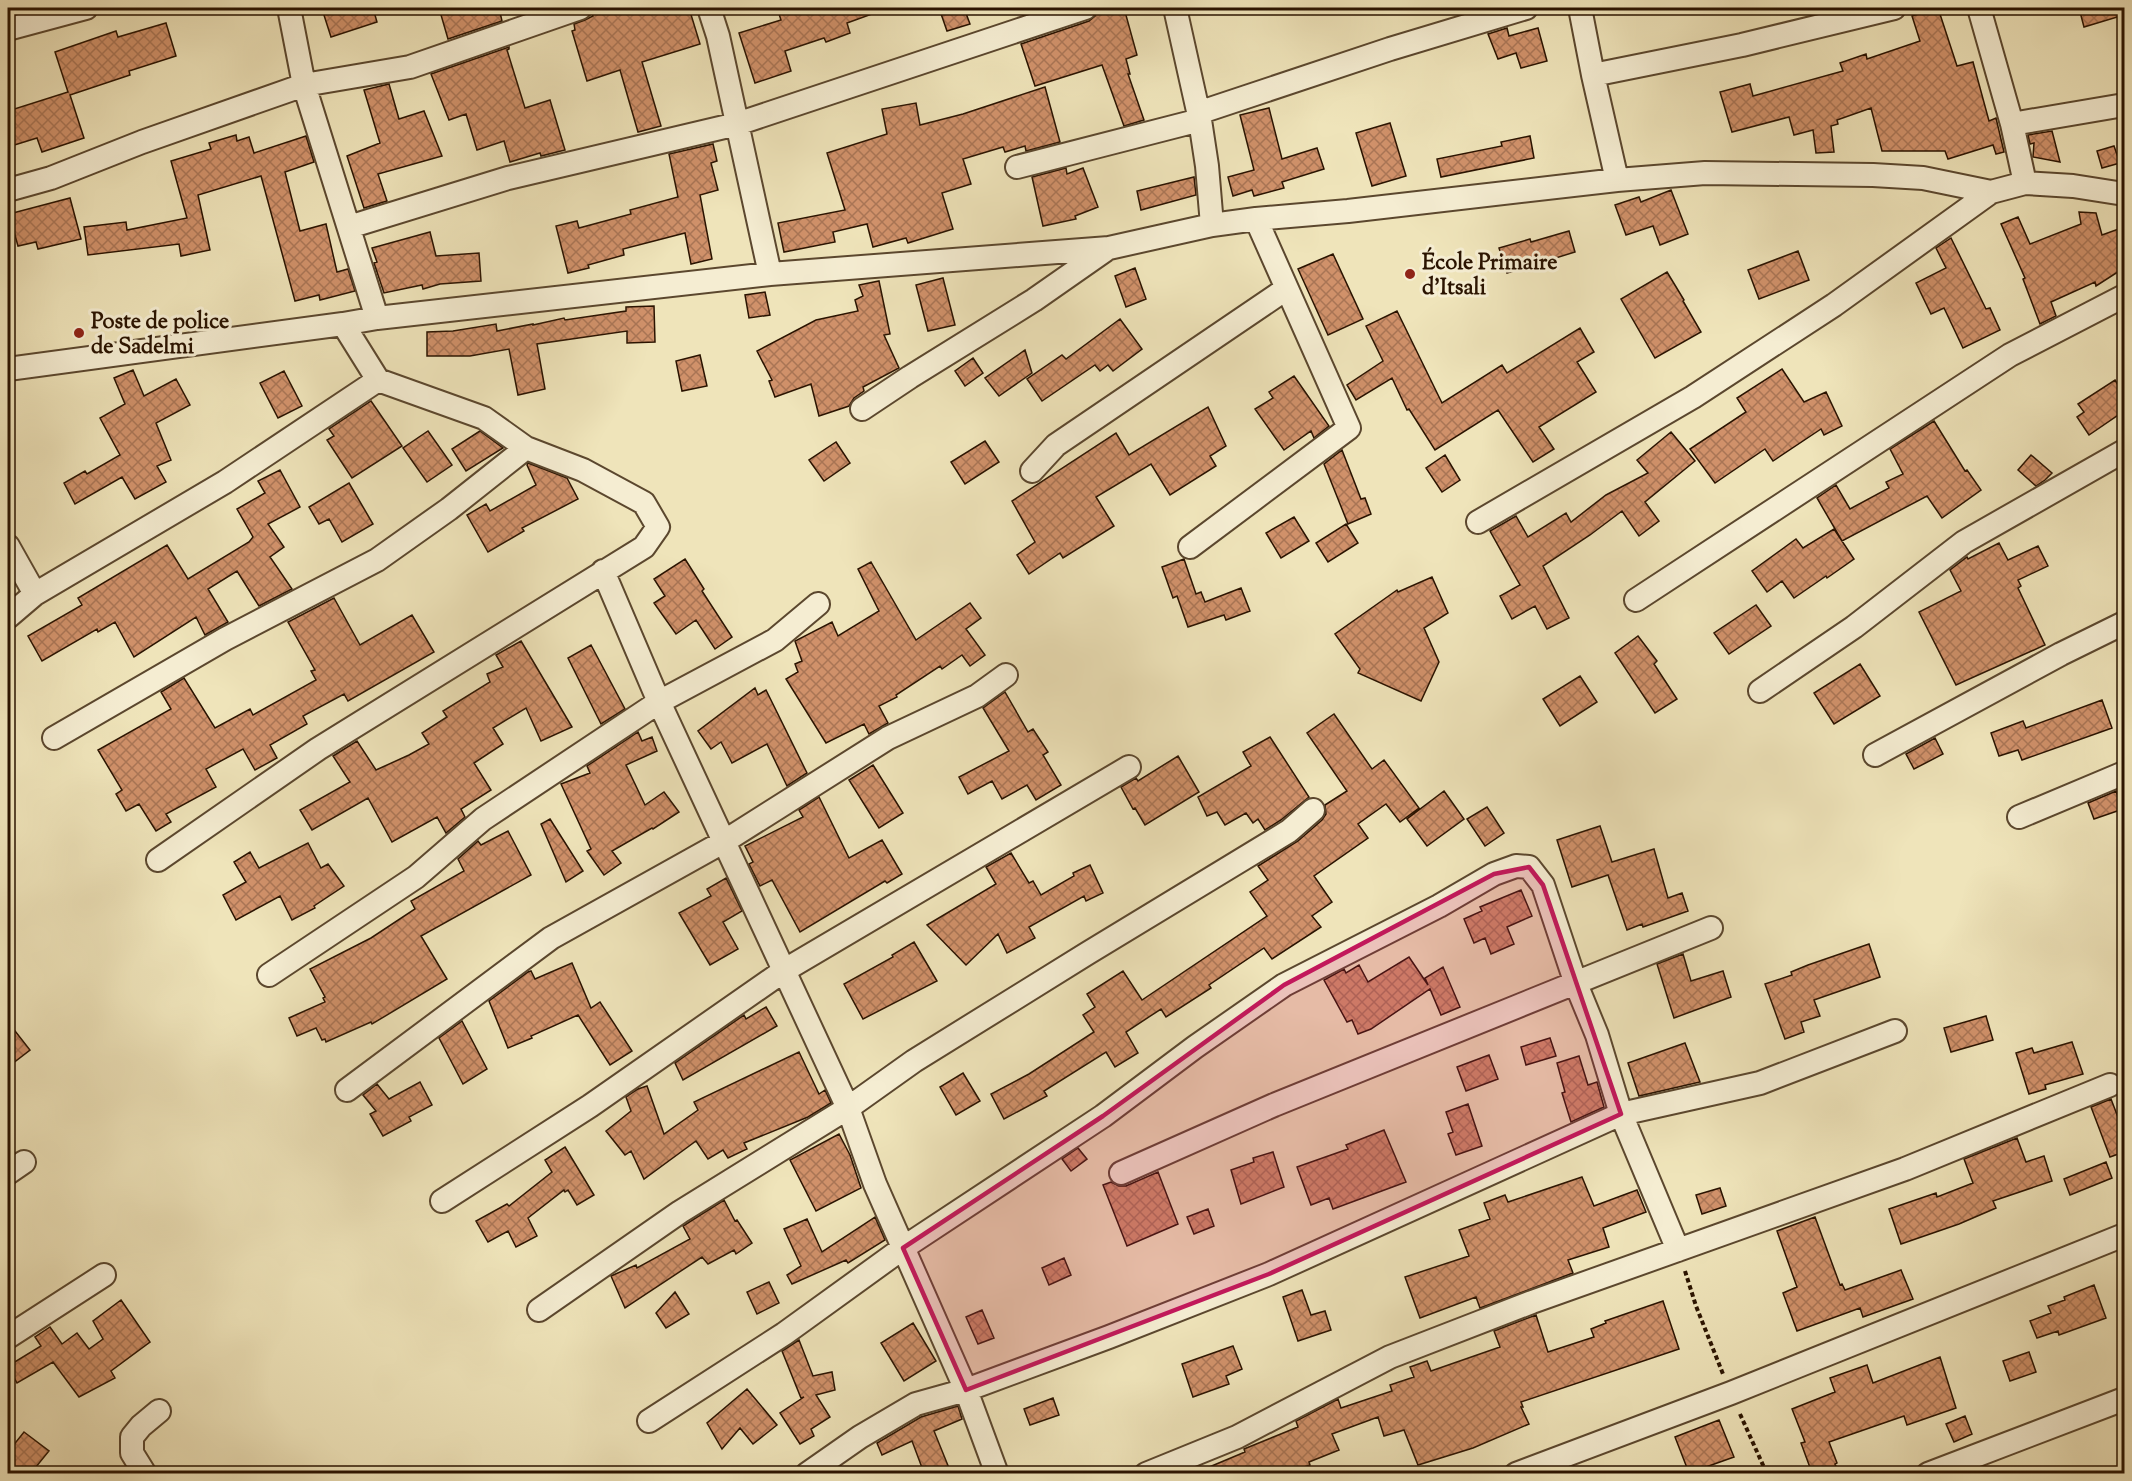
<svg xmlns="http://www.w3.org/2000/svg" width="2132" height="1481" font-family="'Sorts Mill Goudy',serif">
	<defs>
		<pattern id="building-cross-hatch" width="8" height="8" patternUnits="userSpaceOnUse" patternTransform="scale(1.5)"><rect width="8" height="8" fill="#d0916a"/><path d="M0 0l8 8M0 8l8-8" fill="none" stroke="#a97555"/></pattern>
	</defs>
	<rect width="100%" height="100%" fill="#efe4ba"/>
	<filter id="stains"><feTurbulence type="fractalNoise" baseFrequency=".00333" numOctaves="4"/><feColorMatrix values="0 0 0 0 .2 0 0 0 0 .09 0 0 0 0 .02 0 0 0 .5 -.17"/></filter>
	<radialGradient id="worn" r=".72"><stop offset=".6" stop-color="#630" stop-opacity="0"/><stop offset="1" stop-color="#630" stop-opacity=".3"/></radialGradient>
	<path fill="url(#building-cross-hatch)" stroke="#2a1300" stroke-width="1.5" d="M338,8H373L377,22L331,37L323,12Z
		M439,8H499L502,21L448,39Z
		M611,8H689L700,44L642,62L661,126L638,132L620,70L587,81L572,31L575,30L574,24L585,20L593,16L592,14Z
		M777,8H883V10L847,23L850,33L826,42L824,38L785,51L791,71L755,83L739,33L781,20Z
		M939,8H964L970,24L947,31Z
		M1098,8H1124L1137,55L1126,59L1130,74H1128L1144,120L1124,126L1102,65L1035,86L1021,44L1089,21L1095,16Z
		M1938,8L1957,66L1973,62L1989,121L1996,118L2004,152L1996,154L1993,145L1948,159L1945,151H1882L1871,108L1837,120L1838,124L1831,126L1834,152L1816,153L1813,130L1794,135L1789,117L1732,132L1720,92L1750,84L1753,96L1843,71L1840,63L1866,54L1867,59L1920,41L1912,16Z
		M2079,8H2124V15L2084,27Z
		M166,23L176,56L129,71L130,75L70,95L84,138L42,152L37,138L8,147V111L68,92L55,52L116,31L118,37Z
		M1507,28L1509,36L1538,28L1547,61L1521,68L1516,53L1498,59L1488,34Z
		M509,47V49L507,50L525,108L550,100L565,150L541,156L540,153L510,162L504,141L477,150L466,114L449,120L431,74Z
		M389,84L399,119L424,111L442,156L378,174L387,201L364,208L347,156L380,143L364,90Z
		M1045,87L1060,142L1026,151L1025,146L1005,152L1003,147L963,159L971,184L942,193L953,229L908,243L906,238L873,247L867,224L833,232L835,242L784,252L778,223L845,210L827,153L887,134L882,109L916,103L920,125L963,114Z
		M1269,108L1282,159L1317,148L1324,169L1282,182L1284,188L1254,196L1252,190L1233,196L1228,177L1254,170L1240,115Z
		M1390,123L1406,176L1372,186L1356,133Z
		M2052,131L2060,162L2033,157L2034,143L2030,144L2028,135Z
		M236,135L237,141L249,137L254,153L306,136L314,162L285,172L300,231L326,224L337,272L348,269L355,291L320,300L319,295L295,301L261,176L198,195L210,250L181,256L179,244L88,255L84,227L126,222L127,230L187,218L171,161L211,149L209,143Z
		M1530,136L1534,158L1441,177L1437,159L1502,146L1501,142Z
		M713,144L717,161L711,163L718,190L700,195L712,259L691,264L685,233L623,249L624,255L588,265L589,268L568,273L556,226L577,221L579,228L631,214L630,210L678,197L669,154Z
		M2114,146L2120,163L2102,168L2097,151Z
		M1066,168L1067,174L1083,168L1098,207L1075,216L1076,219L1043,226L1032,177Z
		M1194,177L1196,195L1141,210L1137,191Z
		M1671,190L1688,234L1660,245L1653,226L1626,235L1615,205L1639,197L1641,202Z
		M70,198L81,239L38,249L36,242L18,246L9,214Z
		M2079,212L2096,213L2102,235L2124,227V268L2096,286L2095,282L2051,302L2056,316L2040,324L2023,279L2025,278L2001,224L2018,217L2030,244L2081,224Z
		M1569,231L1575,252L1507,273L1499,248L1530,239L1531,242Z
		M430,232L436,256L479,253L481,281L440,284L423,289L422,285L384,293L374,263L377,262L372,248Z
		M1951,238L1986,309L1990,308L2000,330L1963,348L1944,308L1931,314L1916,283L1946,268L1936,248Z
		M1798,251L1809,280L1759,299L1748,270Z
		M1333,254L1363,319L1328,335L1298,269Z
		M1135,268L1146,299L1126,307L1115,276Z
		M1667,272L1684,300L1683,301L1701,332L1655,358L1621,299Z
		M943,278L955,325L928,331L916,285Z
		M879,281L890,334L884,335L899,368L863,387L864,391L854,398L849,406L819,416L811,384L775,397L769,381L772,380L757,351L816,320L858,311L855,300L863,296L859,285Z
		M765,292L770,315L749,318L745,295Z
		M654,306L655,342L627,343V331L537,344L545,389L518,395L509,349L470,356H427V332L453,331L496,324L497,331L533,324V325L564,318L565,320L626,311V307Z
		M1397,311L1442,403L1502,365L1507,373L1580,328L1594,352L1577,362L1596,392L1539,427L1554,449L1533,462L1498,410L1435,450L1409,409L1407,410L1392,378L1356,400L1347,385L1383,361L1366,326Z
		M1120,319L1142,349L1113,371L1108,365L1100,371L1095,365L1042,401L1027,379L1062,355L1066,359Z
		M1025,350L1032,373L999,396L985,378Z
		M700,355L707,386L682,391L676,361Z
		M973,358L983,373L965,386L955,371Z
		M1782,369L1804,402L1826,392L1842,426L1824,435L1821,429L1773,461L1765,449L1715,483L1690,449L1746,412L1737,398Z
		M133,370L144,396L176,379L190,405L156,423L171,460L157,466L166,482L135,499L122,477L75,504L64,483L85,471L87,474L120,455L100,418L125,404L114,378Z
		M284,371L302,406L278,418L260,383Z
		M1294,376L1329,426L1314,438L1311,431L1284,450L1255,409L1273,398L1269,392Z
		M2115,380L2124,395V411L2089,435L2077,417L2084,412L2078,404Z
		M371,401L402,446L352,478L327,440L334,436L329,429Z
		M1208,407L1226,446L1210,456L1216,466L1170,495L1151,464L1096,497L1114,526L1063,558L1060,553L1029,574L1017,555L1035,542L1012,501L1116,433L1129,455Z
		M1934,421L1965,471L1967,470L1981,490L1942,518L1927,496L1842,541L1817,498L1836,485L1850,509L1889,488L1886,482L1903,474L1890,449Z
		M428,431L452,465L427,482L403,448Z
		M480,431L503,448L466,471L452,449Z
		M1671,432L1695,461L1645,502L1659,521L1639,536L1622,511L1590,535L1543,566L1569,618L1547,629L1535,606L1512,619L1500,596L1520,585L1490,531L1516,516L1528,537L1566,513L1571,522L1606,495L1648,473L1637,460Z
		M985,441L999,462L965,484L951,462Z
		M836,442L850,463L824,481L809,460Z
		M1342,450L1361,499L1365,498L1371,514L1348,524L1324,464Z
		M1445,455L1460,480L1442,492L1426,468Z
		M2031,455L2052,473L2045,480L2036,486L2018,470Z
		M528,463L567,478L578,499L522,528L524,531L488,552L467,515L486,504L490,511L536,485L527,465Z
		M280,470L300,507L268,524L284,547L270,557L292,589L259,606L237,571L208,589L228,622L205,635L196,617L134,657L115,622L98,632L97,629L42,661L28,636L82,605L78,598L167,545L188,579L249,542L253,537L237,509L265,493L258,481Z
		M349,483L373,524L342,542L329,519L319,524L309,507Z
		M1294,517L1309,541L1281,558L1266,533Z
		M1346,524L1358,543L1328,562L1316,543Z
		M1834,529L1854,559L1827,578L1826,576L1794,598L1782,581L1767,592L1752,571L1796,539L1803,548Z
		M1999,543L2008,560L2038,546L2048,566L2018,580L2021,586L2018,588L2045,645L1956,685L1919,612L1961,591L1950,570L1967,557L1968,559Z
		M685,559L704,589L702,591L732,637L715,649L696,620L676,634L654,603L665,596L654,579Z
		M1184,559L1196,594L1201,592L1205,602L1241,588L1250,611L1226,620L1224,615L1188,627L1177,596L1173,598L1162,567Z
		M871,562L916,640L970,603L981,618L966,629L985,655L970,666L962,655L942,669L940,666L896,695L897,697L879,706L888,723L869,734L864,724L826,743L786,679L798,672L795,664L802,661L795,641L832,622L838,636L879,611L858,569Z
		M1432,577L1448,613L1424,628L1439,662L1421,701L1358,673L1360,669L1335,634L1397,590L1398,592Z
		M334,598L360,645L412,615L434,652L348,701L344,694L303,716L307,724L270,745L277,758L255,770L243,749L206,769L216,787L166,814L171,822L156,831L139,804L126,811L116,794L122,790L98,750L171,709L161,692L184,678L215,728L250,709L253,715L316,680L311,671L315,670L288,622Z
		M1756,605L1771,626L1729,654L1714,633Z
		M1638,636L1657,661L1654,664L1677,699L1655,713L1615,653Z
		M521,641L572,727L541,741L526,708L493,728L503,744L474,763L491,790L461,809L465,817L446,833L437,817L392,842L368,798L312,830L300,810L350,782L333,756L357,741L376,770L409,755L429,744L422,733L447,717L443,711L490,682L487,674L503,667L496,655Z
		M591,645L625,709L601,724L568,658Z
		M1860,664L1880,696L1834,724L1814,693Z
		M1580,676L1597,702L1560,726L1543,699Z
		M755,688L758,695L766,690L807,773L787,786L767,744L732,763L721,742L711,749L698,731Z
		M1005,692L1028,732L1033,729L1048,752L1043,755L1061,785L1036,800L1027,785L1002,799L992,781L968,794L959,777L1009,751L983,708Z
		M2102,700L2112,728L2022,760L2018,750L1999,756L1991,733L2023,721L2026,728Z
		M1334,714L1372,769L1384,760L1419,808L1400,822L1386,804L1358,824L1368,838L1314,876L1332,902L1312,916L1321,927L1272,959L1264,948L1209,985L1211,988L1166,1017L1161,1009L1126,1032L1138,1053L1115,1067L1106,1052L1044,1091L1047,1096L1004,1119L991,1094L1029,1074L1094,1032L1083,1015L1095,1007L1087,994L1123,971L1142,1000L1267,916L1250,892L1268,880L1258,866L1298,841L1322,820L1326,814L1325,805L1347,791L1307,733Z
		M638,732L642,741L652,737L657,751L626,765L645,805L664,792L679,812L653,829L652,828L612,851L621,863L604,875L587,851L591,849L561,784L590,773L587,766Z
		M1270,737L1309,797L1281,820L1265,830L1258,819L1253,823L1246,813L1225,825L1217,812L1207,816L1198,797L1251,766L1243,752Z
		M1935,738L1943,754L1914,769L1906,754Z
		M1178,756L1199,792L1145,825L1135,808L1133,809L1121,787L1136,778L1138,781Z
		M873,765L903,813L879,828L849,780Z
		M1444,791L1464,819L1427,846L1407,819Z
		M2116,791L2123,809L2094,819L2088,803Z
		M819,797L849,858L882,840L902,874L887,883L885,881L800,932L772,880L760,886L749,864L753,862L745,846L803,817L799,810Z
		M1487,807L1504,833L1485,846L1467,819Z
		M550,819L583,871L566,882L541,824Z
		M1600,826L1612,862L1654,849L1668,898L1682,893L1688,911L1643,927L1642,924L1627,930L1608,875L1572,887L1557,840Z
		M508,831L531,875L421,936L447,979L372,1024L371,1022L326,1042L325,1039L322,1040L316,1028L297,1036L289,1018L325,1002L323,998L325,997L310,969L371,938L415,909L411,901L464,871L458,859L478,841L481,845Z
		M308,843L321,868L328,864L344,886L314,906L315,908L292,920L280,896L236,920L223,895L246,882L234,862L250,852L259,868Z
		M1011,853L1029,883L1033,881L1041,895L1074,876L1073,873L1090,865L1103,893L1086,901L1084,896L1029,927L1035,938L1007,953L998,934L966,965L927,925L996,884L986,867Z
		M726,878L742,911L723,922L738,949L710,965L679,913L711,896L707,889Z
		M1521,890L1532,916L1507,927L1514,944L1491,954L1485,938L1474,943L1464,919L1482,911L1480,907Z
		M914,942L937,981L863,1019L844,984L893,957L892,955Z
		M1869,944L1880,977L1814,1000L1820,1016L1801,1022L1804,1032L1785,1039L1765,984L1792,975L1791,972L1808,965Z
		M1683,954L1691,981L1723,971L1731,997L1674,1018L1657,964Z
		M1409,957L1428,985L1425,978L1443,967L1460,1007L1441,1015L1430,989L1371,1029L1358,1034L1352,1020L1347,1022L1324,980L1344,969L1346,973L1359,965L1368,982Z
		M572,963L591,1008L600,1002L632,1051L610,1065L578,1015L531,1036L532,1038L508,1048L489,1001L528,972L531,971L535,979Z
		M766,1007L777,1026L683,1080L675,1063L744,1015L746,1019Z
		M1986,1016L1993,1040L1951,1052L1944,1028Z
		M462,1021L487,1069L463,1084L439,1038Z
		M8,1022L30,1050L8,1067Z
		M1550,1038L1556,1056L1526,1065L1521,1047Z
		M2072,1042L2083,1074L2045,1085L2046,1089L2029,1094L2016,1053L2032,1048L2034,1053Z
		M1685,1043L1700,1082L1639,1096L1628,1063Z
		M799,1052L819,1094L825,1090L831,1103L808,1117L744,1143L747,1149L728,1158L723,1150L708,1159L696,1141L644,1179L631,1151L625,1155L606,1131L631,1111L626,1097L638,1089L647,1086L664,1134L698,1110L694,1102Z
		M1489,1055L1498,1079L1466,1091L1457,1067Z
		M1579,1056L1588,1085L1597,1082L1604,1107L1571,1122L1562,1093L1565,1092L1557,1063Z
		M963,1073L980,1101L956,1115L940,1087Z
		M420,1082L432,1105L409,1117L411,1121L383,1136L370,1114L376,1111L363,1095L377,1084L389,1099Z
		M2111,1099L2124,1133V1152L2110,1157L2091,1107Z
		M1468,1104L1482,1146L1456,1155L1448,1134L1453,1132L1446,1112Z
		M1384,1130L1406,1182L1333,1209L1329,1198L1311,1205L1297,1167L1348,1149L1346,1145Z
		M839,1134L850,1155L861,1188L816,1211L790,1160Z
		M2017,1138L2026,1162L2044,1156L2052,1181L1993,1201L1996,1208L1959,1224L1901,1244L1889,1209L1936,1193L1937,1197L1973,1183L1964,1159Z
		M565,1147L594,1195L577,1205L568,1190L565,1192L564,1190L528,1218L537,1236L516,1247L508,1231L488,1242L476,1221L507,1204L509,1206L552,1172L545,1160Z
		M1078,1148L1087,1159L1071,1171L1062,1159Z
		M1273,1152L1284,1187L1241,1204L1231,1170L1254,1162L1253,1158Z
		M2106,1162L2112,1178L2070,1195L2064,1179Z
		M1158,1172L1178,1224L1127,1246L1103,1185L1111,1182L1119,1186H1126Z
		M1582,1177L1594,1206L1637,1190L1646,1212L1603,1228L1609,1247L1568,1260L1573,1273L1480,1308L1476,1297L1420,1318L1405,1277L1469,1256L1459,1230L1490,1219L1484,1203L1505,1195L1508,1202Z
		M1720,1188L1726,1206L1702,1214L1696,1195Z
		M724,1200L735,1221L737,1220L752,1243L736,1254L734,1250L708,1264L702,1257L625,1308L611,1276L636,1265L637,1268L690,1239L683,1226Z
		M1208,1209L1214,1226L1194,1234L1187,1217Z
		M875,1217L885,1240L848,1263L846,1260L792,1284L787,1275L801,1266L784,1229L807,1219L822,1252Z
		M1815,1217L1840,1285L1842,1284L1845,1290L1901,1270L1913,1299L1863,1317L1860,1308L1797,1331L1783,1293L1797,1287L1777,1231Z
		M1064,1258L1071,1275L1049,1285L1042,1268Z
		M769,1282L779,1303L757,1314L747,1292Z
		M2094,1285L2106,1318L2059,1335L2058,1331L2037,1338L2030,1321L2051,1313L2048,1306L2065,1300L2064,1297Z
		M1302,1290L1311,1315L1325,1311L1331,1330L1298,1341L1283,1297Z
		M675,1292L689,1314L666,1328L656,1313Z
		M121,1300L150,1342L111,1371L115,1378L79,1397L53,1362L17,1383L8,1366L41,1346L35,1337L50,1327L62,1344L77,1333L89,1349L103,1339L93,1321Z
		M1663,1301L1679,1349L1521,1402L1523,1407H1521L1529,1424L1473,1448L1418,1465L1404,1430L1384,1436L1378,1417L1332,1434L1339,1450L1309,1462L1310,1465L1288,1473H1195L1245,1452L1244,1449L1298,1427L1296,1421L1338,1399L1341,1408L1392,1391L1390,1385L1414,1377L1410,1367L1427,1361L1431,1371L1500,1347L1494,1331L1536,1315L1548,1352L1594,1337L1591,1329L1606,1323L1605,1321Z
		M982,1310L994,1338L978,1344L966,1317Z
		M913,1323L936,1361L904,1381L881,1343Z
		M799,1340L813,1376L832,1372L835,1390L816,1395L830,1417L811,1429L814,1436L800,1444L780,1413L804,1397L801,1398L782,1351Z
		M1233,1346L1242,1369L1226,1376L1229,1384L1193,1397L1182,1364Z
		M2029,1352L2036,1372L2010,1381L2003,1361Z
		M1940,1357L1956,1408L1907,1425L1904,1416L1829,1442L1837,1463L1835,1464L1839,1473H1812L1801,1443L1805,1442L1792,1409L1835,1392L1830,1378L1867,1365L1873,1383Z
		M747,1389L777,1425L753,1444L740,1428L722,1449L707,1423Z
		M1053,1398L1059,1415L1030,1425L1024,1409Z
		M958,1406L962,1419L934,1431L951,1473H924L912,1441L882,1455L877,1443L921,1417Z
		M1965,1416L1972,1434L1954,1442L1946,1424Z
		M1719,1420L1734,1457L1689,1473L1675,1437Z
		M24,1432L49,1451L31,1473H8V1452Z"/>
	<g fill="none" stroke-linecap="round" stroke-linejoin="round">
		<g stroke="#5b472e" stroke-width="26">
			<path id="minor" d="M289,8L304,85L377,318
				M709,8L718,36L770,274
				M1175,8L1200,120L1207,166L1212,225
				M1580,8L1593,75L1617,180
				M1979,8L2012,124L2025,183
				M8,29L86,8
				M1593,75L1742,45L1894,8
				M1198,113L1390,49L1526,8
				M2012,124L2124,105
				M1017,167L1200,120
				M8,190L51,178L142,142L304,85L410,67L580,8
				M349,227L508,178L737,124L1085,8
				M8,369L343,324L377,318L770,274L1109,248L1212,225L1256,219L1348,211L1617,180L1705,173L1873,175L1923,178L1991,192L2025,183L2073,186L2124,194
				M862,409L910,377L1034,300L1107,249
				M1032,471L1056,445L1286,289
				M1478,522L1693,397L1834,305L1991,192
				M8,546L35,594
				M1190,547L1349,428L1256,219
				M603,571L659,702L848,1108L875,1184L966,1390L997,1474
				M1636,600L2010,355L2124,296
				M8,617L35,594L225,482L378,380
				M1760,691L1854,627L1964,542L2124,451
				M54,738L225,639L377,560L449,509L526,448
				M1875,755L2061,654L2124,623
				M2019,817L2124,773
				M158,860L318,749L644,547L658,527L644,503L583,470L526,448L484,418L378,380L343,324
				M269,975L416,877L483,819L659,702L775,640L818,604
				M347,1090L551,938L725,841L888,738L977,696L1006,675
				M8,1173L24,1162
				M1121,1173L1274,1105L1711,928
				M442,1201L590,1106L785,970L1129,767
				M539,1310L680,1212L848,1108L914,1061L1088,953L1289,831L1313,810
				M8,1337L104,1275
				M649,1421L784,1334L903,1248L1103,1116L1195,1047L1284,985L1439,906L1494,874L1516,866L1529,867L1543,885L1576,984L1597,1035L1621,1114L1678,1250
				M145,1474L132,1453V1437L141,1426L159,1411
				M807,1474L860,1437L916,1404L966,1390L1109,1337L1269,1274L1621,1114L1760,1083L1895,1031
				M1146,1474L1237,1437L1390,1357L1532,1302L1905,1169L2110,1085
				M1516,1474L1731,1393L2124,1235
				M1928,1474L2124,1399"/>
		</g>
		<path stroke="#2a1300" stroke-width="4" stroke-dasharray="4.5 3" stroke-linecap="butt" d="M1685,1271L1696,1306L1723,1374
			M1740,1414L1767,1474"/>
		<use href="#minor" stroke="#f5edd2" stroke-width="22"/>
	</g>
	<path fill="#c2185b" fill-opacity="0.2" stroke="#c2185b" stroke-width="4.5" stroke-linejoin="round" d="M1529,867L1543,885L1621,1114L1269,1274L966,1390L903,1248L1103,1116L1284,985L1494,874Z"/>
	<g fill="#8f2418" stroke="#f5edd2" stroke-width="2">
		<circle cx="1410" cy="274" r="6"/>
		<circle cx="79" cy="333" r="6"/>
	</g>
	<g text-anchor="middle" stroke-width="6" stroke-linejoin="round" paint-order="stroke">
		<g font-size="22" font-weight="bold" fill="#2a1300" stroke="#f5edd2" text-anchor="start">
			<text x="1422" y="269">École Primaire<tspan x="1422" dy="25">d'Itsali</tspan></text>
			<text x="91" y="328">Poste de police<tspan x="91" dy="25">de Sadelmi</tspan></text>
		</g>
	</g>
	<rect width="2132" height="1481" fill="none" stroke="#efe4ba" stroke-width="30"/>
	<rect x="9" y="9" width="2114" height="1463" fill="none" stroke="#2a1300" stroke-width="3"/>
	<rect x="15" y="15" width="2102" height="1451" fill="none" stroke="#2a1300" stroke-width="1.5"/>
	<rect width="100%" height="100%" filter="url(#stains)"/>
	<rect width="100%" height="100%" fill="url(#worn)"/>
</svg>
